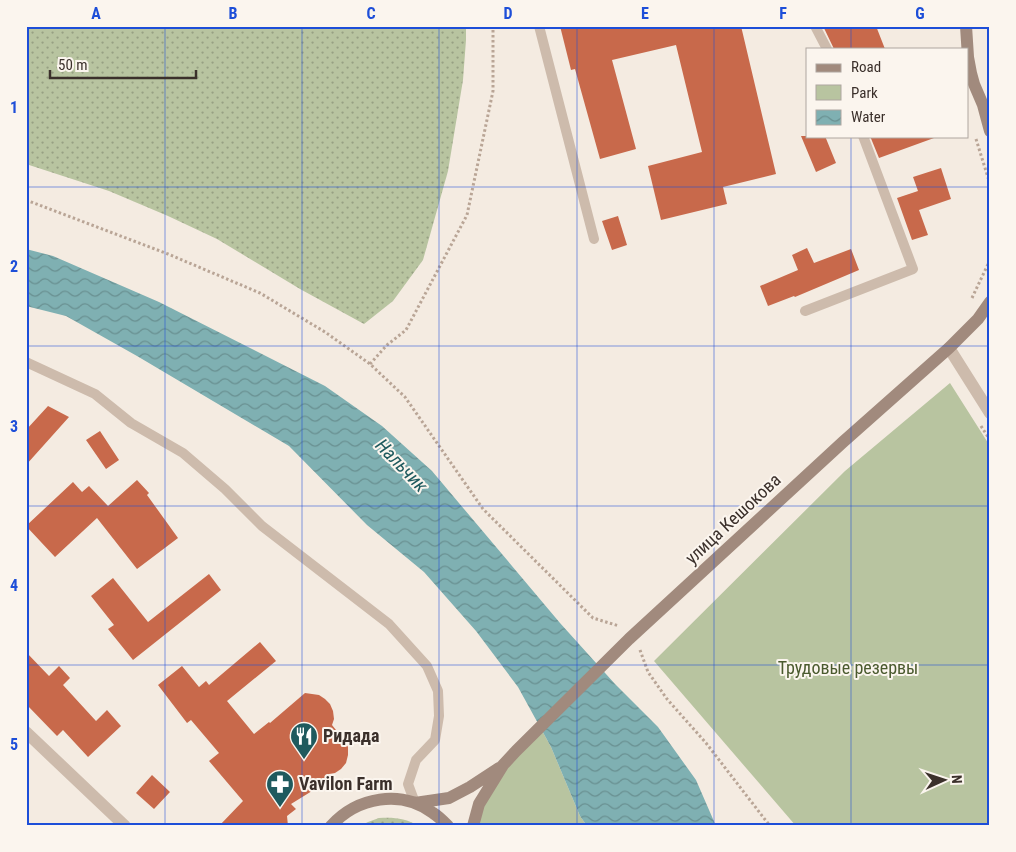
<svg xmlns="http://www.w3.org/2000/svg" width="1016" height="852" font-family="'Roboto Condensed',sans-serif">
	<defs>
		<pattern id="grass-dots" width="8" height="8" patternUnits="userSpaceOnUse" patternTransform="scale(1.25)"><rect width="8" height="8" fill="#b8c4a0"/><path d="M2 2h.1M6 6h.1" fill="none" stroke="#97a083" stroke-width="1.8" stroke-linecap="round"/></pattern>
		<pattern id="water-waves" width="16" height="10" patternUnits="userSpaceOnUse" patternTransform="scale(1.25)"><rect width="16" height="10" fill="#7fb0b2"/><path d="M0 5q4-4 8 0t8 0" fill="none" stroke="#699091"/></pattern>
	</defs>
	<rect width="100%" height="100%" fill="#f4ebe1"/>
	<path fill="url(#grass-dots)" d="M26,26H466V40L463,80L448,171L423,260L393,301L364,324L300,289L217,239L168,216L109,191L26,164Z
		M379,818C393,817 406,818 418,826H360L368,822Z"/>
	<path fill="#b8c4a0" d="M950,383L990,446V826H796L654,661L845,471Z
		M540,727L551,747L580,816L587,826H473L479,804Z"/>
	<path fill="url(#water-waves)" d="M26,249L53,256L159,302L325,386L382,426L432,471L560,623L615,684L658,727L696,780L716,826H587L580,816L551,747L518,687L476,631L424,572L367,525L289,446L137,356L66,316L26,306Z"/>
	<path fill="#c8694b" d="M560,26H741L776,174L723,187L727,204L661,220L648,166L702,152L676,45L612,60L636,149L600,159L575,69L571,70Z
		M823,26H876L885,49H834Z
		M801,136H825L836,163L816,172Z
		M870,136H933L934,138L879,158Z
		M941,168L951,199L919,210L928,235L912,240L897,198L918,191L913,177Z
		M618,216L627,245L612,250L602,221Z
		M807,248L814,263L851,249L859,270L795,297L794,296L768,306L760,286L798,270L792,255Z
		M48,406L69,417L26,465V430Z
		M100,431L119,460L106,469L86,440Z
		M137,480L149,493L147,495L178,538L137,569L97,518L55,557L26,526L73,482L82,492L89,486L108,506Z
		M209,574L221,590L133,660L108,629L114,625L91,596L113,578L148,622Z
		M260,642L276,661L227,701L254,734L269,722L270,723L305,693L319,695L325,699L330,704L333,711L334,719L332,725L344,740L348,747V755L346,763L341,769L335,773L329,774L326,779L316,786L312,791L291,804L296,809L287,816L288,826H219L243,801L209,761L219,753L191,720L187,723L158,685L182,666L199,687L206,681L209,685Z
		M26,652L49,676L59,666L70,678L63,685L96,721L107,710L121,726L88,757L63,730L57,736L26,704Z
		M152,775L170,792L154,809L136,793Z"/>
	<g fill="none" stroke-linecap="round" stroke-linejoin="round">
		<path stroke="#b9a596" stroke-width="3" stroke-dasharray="2.5 2.5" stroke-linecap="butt" d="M976,139L990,184
			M26,200L168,254L260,293L325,332L370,364L405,397L483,509L593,618L619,626
			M972,298L990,260
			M370,364L387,345L406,330L467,215L493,91V26
			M981,426L990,440
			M640,650L648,672L667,699L706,743L770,826"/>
		<path stroke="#cdbbac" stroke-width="10" d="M539,26L594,239
			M815,26L827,49
			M805,311L913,269L863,136
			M26,362L95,394L131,423L183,453L225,489L262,526L389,624L427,666L438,691L439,716L435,740L416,760L408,784L415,803"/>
		<path stroke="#cdbbac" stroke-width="12" d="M949,348L990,413
			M26,732L125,826"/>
		<path stroke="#a18a7d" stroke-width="12" d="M966,26L968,57L971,73L974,84L983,105L990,131
			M415,803L449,798L470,787L499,768
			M331,826C357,797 401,789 433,813C438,816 443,821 448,826
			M473,826L479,804L503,765L516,751L629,639L843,442L949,348L978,319L990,302"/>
	</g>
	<path fill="none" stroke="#1d4ed8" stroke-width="1" stroke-opacity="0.55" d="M165,26V826M302,26V826M439,26V826M577,26V826M714,26V826M851,26V49M851,136V826M26,187H990M26,346H990M26,506H990M26,665H990"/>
	<defs>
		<g id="restaurant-pin" transform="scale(1.4375)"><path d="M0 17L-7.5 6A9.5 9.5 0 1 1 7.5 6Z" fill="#1f5a5e" stroke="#fbf5ee"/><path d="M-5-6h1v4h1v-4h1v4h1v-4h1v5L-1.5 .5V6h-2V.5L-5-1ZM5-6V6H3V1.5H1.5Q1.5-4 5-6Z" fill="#fff"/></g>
		<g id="pharmacy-pin" transform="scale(1.4375)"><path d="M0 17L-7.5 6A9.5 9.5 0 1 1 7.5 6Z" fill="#1f5a5e" stroke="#fbf5ee"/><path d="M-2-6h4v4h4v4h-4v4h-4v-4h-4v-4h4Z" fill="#fff"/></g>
	</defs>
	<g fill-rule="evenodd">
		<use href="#restaurant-pin" x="304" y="736"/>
		<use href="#pharmacy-pin" x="280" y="784"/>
	</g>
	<g text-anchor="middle" stroke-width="4" stroke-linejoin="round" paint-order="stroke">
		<g font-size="18" fill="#3b302b" stroke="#fbf5ee">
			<text transform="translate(733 519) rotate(-43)" y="6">улица Кешокова</text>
		</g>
		<g font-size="18" fill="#4a5a2e" stroke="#fbf5ee">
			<text x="848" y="674">Трудовые резервы</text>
		</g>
		<g font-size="18" font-weight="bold" fill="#3b302b" stroke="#fbf5ee" text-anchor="start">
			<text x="323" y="742">Ридада</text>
			<text x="299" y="790">Vavilon Farm</text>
		</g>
		<g font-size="19" font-style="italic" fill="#1f5a5e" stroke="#fbf5ee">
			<text transform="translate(402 465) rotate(46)" y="7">Нальчик</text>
		</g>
	</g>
	<rect width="1016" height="852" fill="none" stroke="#fbf5ee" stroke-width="55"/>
	<rect x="806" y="48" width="162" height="90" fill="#fbf5ee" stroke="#aea6a0"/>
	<rect x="816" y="64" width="25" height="8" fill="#a18a7d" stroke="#aea6a0"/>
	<text x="851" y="72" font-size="15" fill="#3b302b">Road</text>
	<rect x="816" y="85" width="25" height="15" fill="#b8c4a0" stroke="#aea6a0"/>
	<text x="851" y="98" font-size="15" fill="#3b302b">Park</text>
	<rect x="816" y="110" width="25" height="15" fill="url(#water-waves)" stroke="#aea6a0"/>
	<text x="851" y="122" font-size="15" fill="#3b302b">Water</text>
	<g transform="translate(944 780) rotate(87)" stroke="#fbf5ee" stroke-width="4" paint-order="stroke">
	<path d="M0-4L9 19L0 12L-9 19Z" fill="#3b302b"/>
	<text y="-8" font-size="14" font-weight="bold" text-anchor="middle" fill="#3b302b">N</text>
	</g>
	<path d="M50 70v8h146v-8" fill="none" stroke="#3b302b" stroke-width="2.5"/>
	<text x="58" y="70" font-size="15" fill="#3b302b" stroke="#fbf5ee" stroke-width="4" paint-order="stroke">50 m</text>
	<rect x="28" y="28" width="960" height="796" fill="none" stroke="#1d4ed8" stroke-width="2"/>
	<g font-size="16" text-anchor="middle" font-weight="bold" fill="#1d4ed8">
		<text x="96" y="19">A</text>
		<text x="233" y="19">B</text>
		<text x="371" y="19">C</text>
		<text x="508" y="19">D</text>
		<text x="645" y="19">E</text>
		<text x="783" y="19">F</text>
		<text x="920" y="19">G</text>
		<text x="14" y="113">1</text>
		<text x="14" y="272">2</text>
		<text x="14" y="432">3</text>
		<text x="14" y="591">4</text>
		<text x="14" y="750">5</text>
	</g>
</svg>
